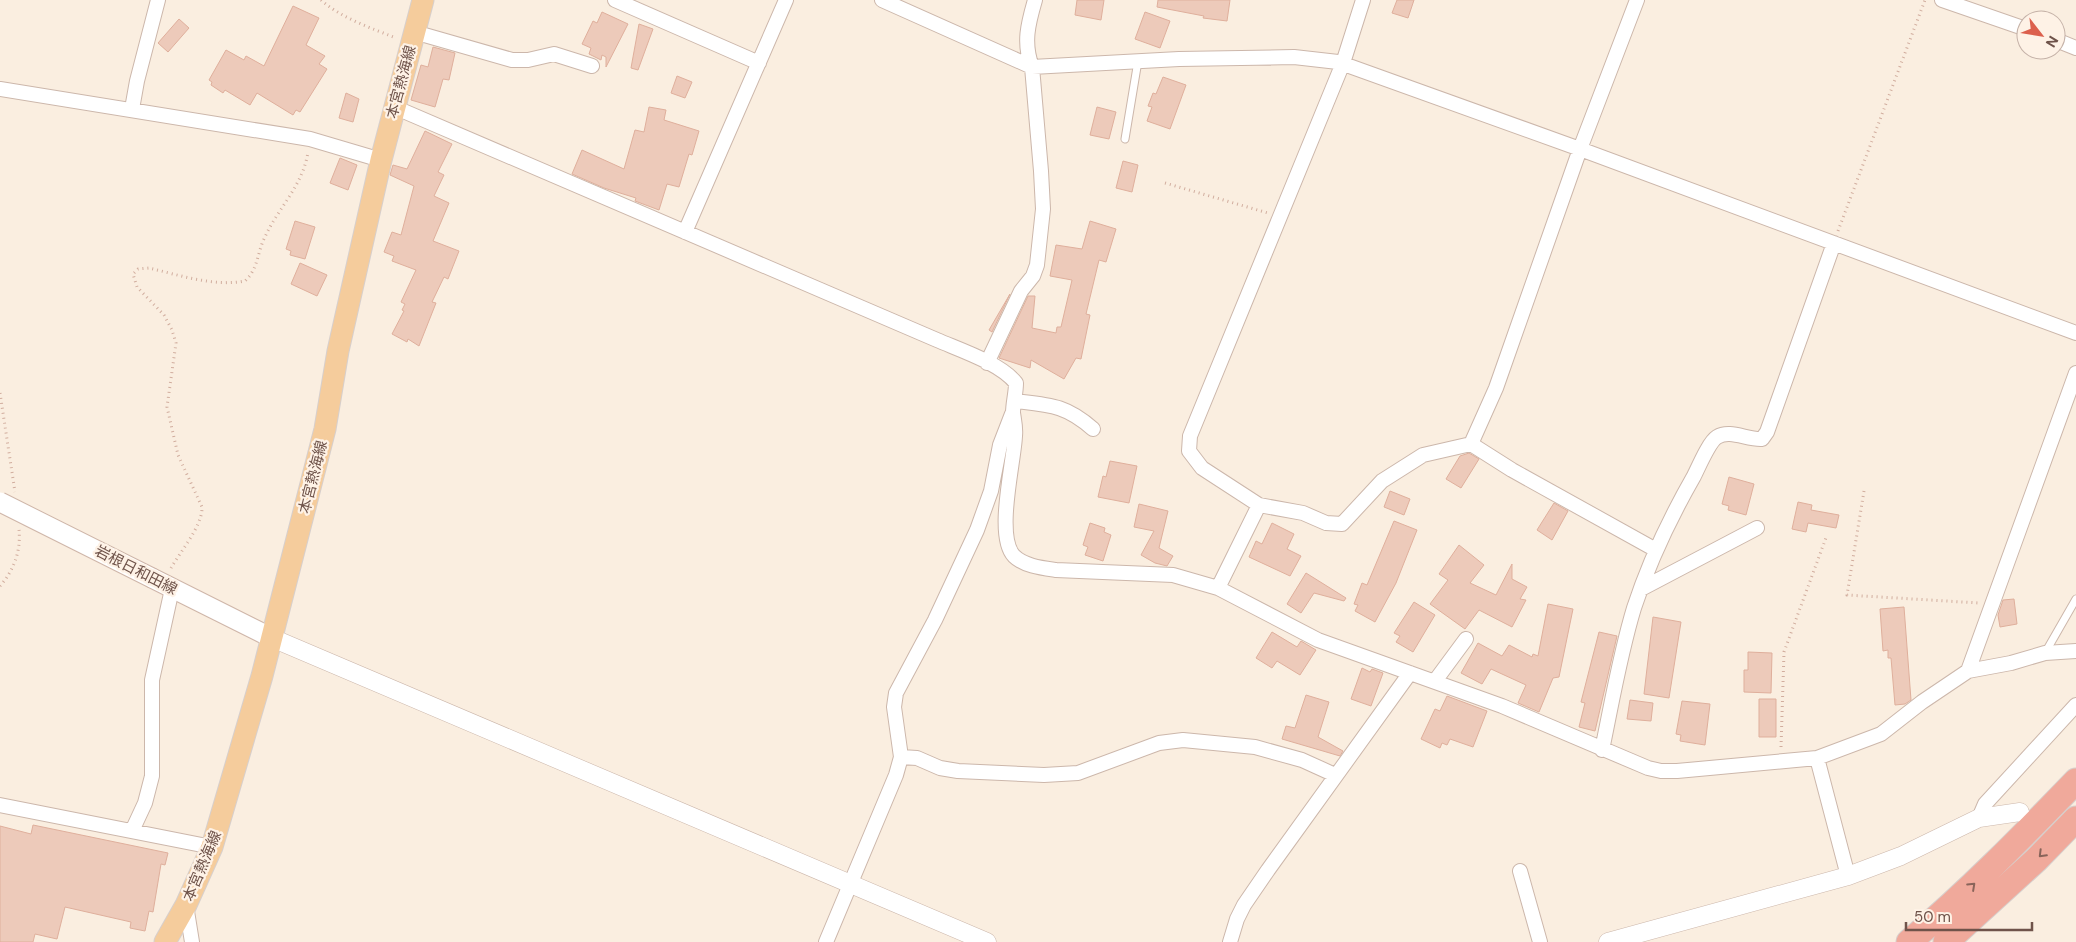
<svg xmlns="http://www.w3.org/2000/svg" width="2076" height="942" font-family="'DM Sans','Noto Sans JP',sans-serif">
	<rect width="100%" height="100%" fill="#faeee0"/>
	<path fill="#edcaba" stroke="#dfaf9c" d="M1077,0H1104L1101,20L1075,15Z
		M1158,0H1230L1227,21L1203,18L1204,16L1157,7Z
		M1397,0H1414L1408,18L1392,13Z
		M293,6L319,18L306,45L325,56L319,64L327,69L300,112L296,110L293,115L257,93L250,105L225,90L223,93L211,85L212,82L209,80L226,50L244,60L246,56L264,66Z
		M602,12L628,24L606,67V57L602,55L601,60L589,54L591,48L582,44L593,21L597,23Z
		M1145,12L1170,21L1160,48L1135,39Z
		M179,19L189,28L168,52L158,43Z
		M639,24L653,29L638,70L631,68Z
		M433,47L455,53L449,80L443,79L435,107L411,100L421,65L428,67Z
		M677,76L692,82L685,98L671,93Z
		M1163,77L1186,85L1170,129L1147,121L1152,107L1148,106L1153,93L1156,94Z
		M346,93L359,99L353,122L339,118Z
		M649,107L666,110L664,120L699,131L692,155L689,154L679,187L667,184L659,210L635,201L636,198L604,188L572,174L582,150L624,169L635,130L644,132Z
		M1097,107L1116,112L1109,139L1090,135Z
		M425,131L452,144L438,172L444,175L434,196L449,203L433,241L459,251L448,279L444,277L432,302L436,303L419,346L408,339L407,342L392,334L404,311L402,310L405,304L401,302L416,270L392,261L394,256L384,252L392,232L401,235L414,186L390,175L393,165L407,169Z
		M340,158L357,165L348,190L330,183Z
		M1123,161L1138,165L1132,192L1116,188Z
		M295,221L315,227L305,259L290,255L291,251L286,249Z
		M1090,221L1116,229L1106,262L1099,260L1086,314L1090,315L1081,359L1076,358L1064,379L1031,360L1030,368L999,358L1028,296H1035L1032,328L1056,333L1057,327H1061L1072,280L1050,276L1056,245L1082,249Z
		M300,263L327,275L317,296L291,284Z
		M1010,294L992,332L989,330Z
		M1469,453L1479,459L1461,488L1446,479L1460,456Z
		M1110,461L1137,466L1129,503L1098,497L1103,476L1106,477Z
		M1729,477L1754,484L1746,515L1728,510L1729,506L1722,504Z
		M1390,491L1410,499L1404,515L1384,507Z
		M1798,502L1812,505L1811,510L1839,515L1836,528L1808,523L1806,532L1792,529Z
		M1554,503L1568,511L1552,540L1537,530Z
		M1139,504L1168,511L1159,548L1173,556L1167,566L1155,563L1141,555L1154,531L1134,527Z
		M1394,521L1417,530L1396,583L1375,622L1355,611L1358,605L1354,604L1362,583L1367,585Z
		M1090,523L1105,528L1104,532L1111,535L1103,561L1085,555L1088,547L1083,545Z
		M1272,523L1294,534L1287,549L1301,556L1290,576L1249,557L1256,541L1262,544Z
		M1459,545L1484,565L1470,583L1496,595L1512,564V579L1527,587L1520,599L1526,600L1512,627L1479,610L1465,629L1430,604L1448,580L1439,574Z
		M1306,573L1346,598L1344,601L1314,593L1301,613L1287,604Z
		M2014,599L2017,624L2000,627L1998,615L2003,600Z
		M1414,602L1435,615L1413,652L1396,642L1400,636L1394,633Z
		M1548,604L1573,609L1559,677L1553,678L1539,712L1518,703L1526,685L1491,669L1482,684L1461,673L1478,643L1502,656L1509,645L1532,657L1533,654L1538,656Z
		M1904,607L1911,700L1905,704L1895,705L1891,658H1888V650L1883,651L1880,609Z
		M1653,617L1681,622L1669,698L1644,694Z
		M1272,632L1297,647L1301,641L1316,650L1300,675L1277,661L1272,668L1256,658Z
		M1599,632L1617,636L1595,731L1579,727L1585,703L1581,702Z
		M1748,652L1772,653L1771,693L1744,692V670H1748Z
		M1362,668L1370,672L1372,669L1383,673L1371,706L1351,699Z
		M1306,695L1329,702L1318,737L1343,751L1340,756L1282,739L1286,726L1295,728Z
		M1447,696L1487,711L1473,747L1450,739L1447,745L1442,743L1440,748L1421,739L1435,709L1440,711Z
		M1759,699H1776V737H1759Z
		M1630,700L1653,703L1651,721L1627,719Z
		M1682,701L1710,704L1705,745L1680,741L1681,735L1676,734Z
		M33,825L168,853L165,865L161,864L153,912L149,911L145,931L130,928L131,922L65,907L57,939L35,934L33,942H0V826L31,834Z"/>
	<g fill="none" stroke-linecap="round" stroke-linejoin="round">
		<g stroke="#ccb7ab" stroke-width="9">
			<path id="service" d="M1125,139L1138,61
				M2045,653L2076,599"/>
		</g>
		<g stroke="#ccb7ab" stroke-width="16">
			<path id="minor" d="M615,0L759,63
				M882,0L1032,67L1179,59L1294,57L1338,62L1580,149L2076,333
				M1942,0L2026,29
				M414,32L512,60H528L554,54L592,66
				M2056,40L2076,48
				M0,89L310,139L381,160
				M394,107L937,340C960,350 1000,363 1016,383C1016,393 1013,403 1013,413C1014,420 1016,428 1015,436C1014,462 995,536 1014,556C1024,566 1042,568 1056,570L1173,575L1218,588L1318,640L1502,706L1648,768L1661,771H1677L1817,758L1881,734L1922,702L1968,671L2011,663L2045,653L2076,651
				M132,109L137,81L158,0
				M685,232L786,0
				M987,363L1021,291L1033,276L1037,265L1043,209L1041,171L1032,67C1023,43 1028,24 1035,0
				M1015,401C1050,405 1066,405 1093,429
				M1471,444L1512,470L1656,550
				M1259,505L1202,468L1189,451L1190,436L1343,63L1363,0
				M1218,588L1259,505L1303,513L1326,523L1342,524L1382,481L1423,455L1471,444L1496,388L1580,149L1637,0
				M1641,589L1757,528
				M1968,671L2076,373
				M1435,681L1466,639
				M1602,750C1612,702 1620,654 1634,608C1649,562 1670,518 1694,476C1699,466 1709,442 1717,437C1730,429 1747,440 1762,439L1767,432L1834,243
				M901,757L917,758L940,768L958,771L1044,775L1078,773L1159,743L1183,740L1255,747L1302,760L1335,775
				M1817,758L1848,876
				M0,805L212,847
				M1979,818L1985,804L2076,705
				M132,831L145,803L152,776V680L172,589
				M1520,871L1540,942
				M186,905L192,942
				M826,942L896,775L901,757L894,707L896,693L935,620L977,530L991,491L1000,445L1012,414
				M1230,942L1237,919L1244,905L1268,870L1410,673"/>
		</g>
		<g stroke="#ccb7ab" stroke-width="19">
			<path id="tertiary" d="M272,638L987,942
				M1608,942L1848,876L1901,856L1979,818L2020,812"/>
		</g>
		<g stroke="#cfb6a9" stroke-width="21">
			<path id="secondary" d="M152,578L272,638"/>
		</g>
		<g stroke="#d7cfcc" stroke-width="23">
			<path id="primary" d="M165,942L186,905L212,847L262,676L325,429L338,351L381,160L423,0"/>
		</g>
		<g stroke="#d7cfcc" stroke-width="27">
			<path id="motorway" d="M1909,942C1968,892 2022,837 2076,781
				M1946,942L2036,860L2076,819"/>
		</g>
		<path stroke="#d1ad9e" stroke-width="3" stroke-dasharray="1 4" stroke-linecap="butt" d="M321,0C341,18 371,28 396,38
			M1165,183L1268,213
			M1838,231L1925,0
			M0,393L15,492
			M1864,491L1847,595L1979,603
			M171,568C180,552 203,525 202,507L178,455L167,407L176,343L172,330L164,315L137,287L133,274L138,269L149,268C179,275 214,287 245,281C258,269 257,254 264,239C277,209 303,186 308,152
			M0,586C14,570 21,551 19,530
			M1781,747L1784,652L1827,535"/>
		<use href="#service" stroke="#fff" stroke-width="7"/>
		<use href="#minor" stroke="#fff" stroke-width="14"/>
		<use href="#tertiary" stroke="#fff" stroke-width="18"/>
		<use href="#secondary" stroke="#fff" stroke-width="19"/>
		<use href="#primary" stroke="#f5cc9c" stroke-width="21"/>
		<use href="#motorway" stroke="#f0a99b" stroke-width="25"/>
		<g stroke="#cfb6a9" stroke-width="21" stroke-linecap="butt">
			<path id="secondary-bridge" d="M0,502L152,578"/>
		</g>
		<use href="#secondary-bridge" stroke="#fff" stroke-width="19"/>
	</g>
	<defs><path id="oneway-chevron" d="M-2-3.5L2.5 0L-2 3.5" fill="none" stroke-width="1.6" stroke-linecap="round" stroke-linejoin="round" transform="scale(1.25)"/></defs>
	<g stroke="#89645a">
		<use href="#oneway-chevron" transform="translate(2042 854) rotate(135)"/>
		<use href="#oneway-chevron" transform="translate(1972 886) rotate(-43)"/>
	</g>
	<g text-anchor="middle" stroke-width="4.5" stroke-linejoin="round" paint-order="stroke">
		<g font-size="15" fill="#6f534a" stroke="#fef2e6">
			<text transform="translate(401 82) rotate(-75)" y="5">本宮熱海線</text>
			<text transform="translate(313 477) rotate(-76)" y="5">本宮熱海線</text>
			<text transform="translate(136 570) rotate(27)" y="5">岩根日和田線</text>
			<text transform="translate(202 866) rotate(-67)" y="5">本宮熱海線</text>
		</g>
	</g>
	<g transform="translate(2041 35) rotate(121)"><circle r="24" fill="#fef2e6" stroke="#c5b2a8"/>
	<path d="M0-4L9 19L0 12L-9 19Z" fill="#dc604d"/>
	<text y="-8" font-size="14" font-weight="bold" text-anchor="middle" fill="#6f534a">N</text>
	</g>
	<path d="M1906 922v8h126v-8" fill="none" stroke="#6f534a" stroke-width="2.5"/>
	<text x="1914" y="922" font-size="15" fill="#6f534a" stroke="#fef2e6" stroke-width="4" paint-order="stroke">50 m</text>
</svg>
